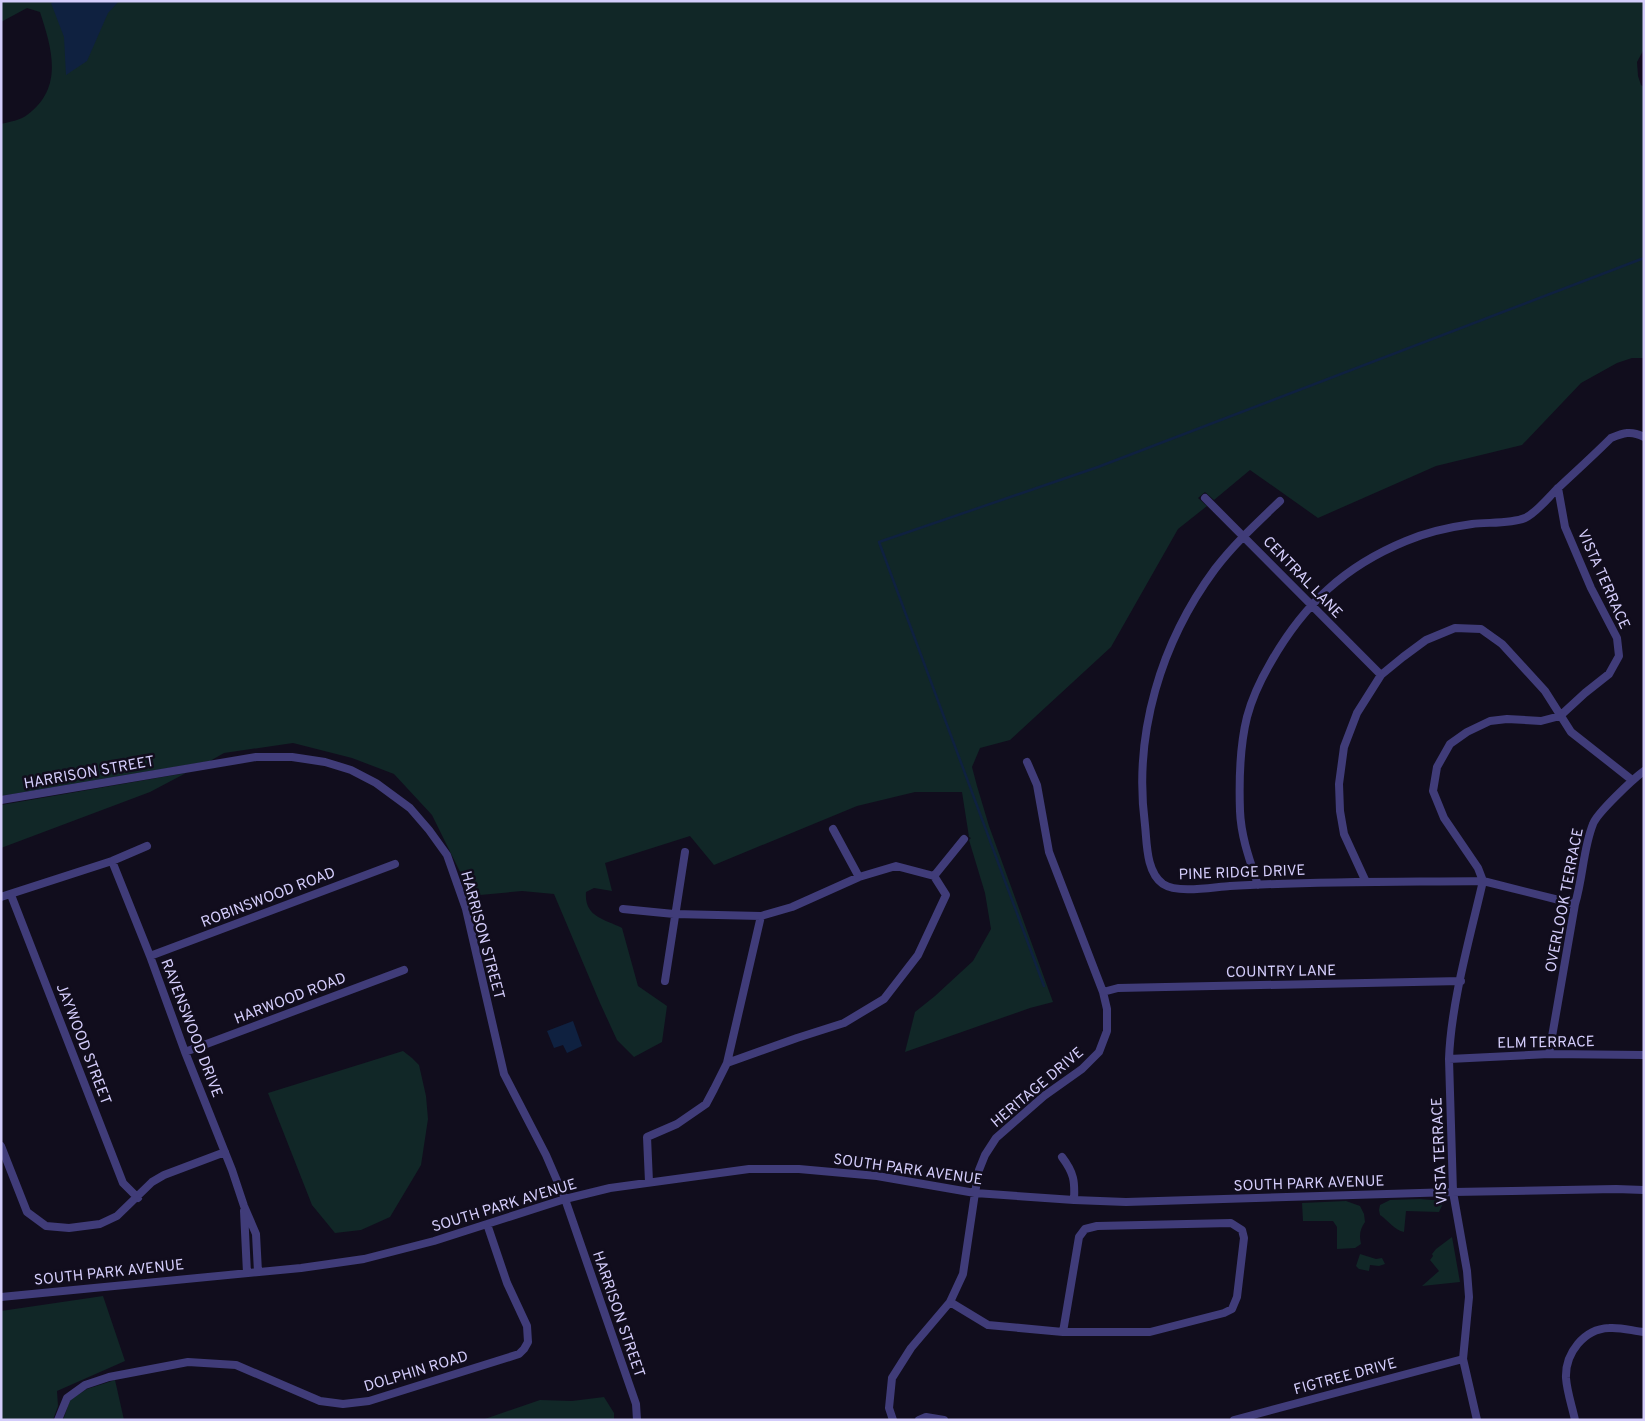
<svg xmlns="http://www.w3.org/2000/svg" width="1645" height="1421" font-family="Overpass,sans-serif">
	<rect width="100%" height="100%" fill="#110d1d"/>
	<path fill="#112727" d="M1,1H1644V49L1637,62L1638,76L1641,85L1644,87V358H1632L1617,363L1581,383L1522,445L1436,466L1318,518L1250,470L1214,500L1205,492L1198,498L1207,506L1178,529L1111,647L1010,740L980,748L972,767L977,786L989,826L1053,1002L1030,1008L905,1052L915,1012L935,996L973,961L991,929L985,893L969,840L971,838L969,837L962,792H915L857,806L714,865L690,836L605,863L612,891L594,888L586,892C584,917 604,919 622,928L638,986L667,1006L662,1042L634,1057L617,1040L600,1003L554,894L522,891L469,896L466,884L432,815L394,774L352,758L293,743L224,753L210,761L1,796V124C9,122 21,120 27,115C64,88 52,49 40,12L27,8L1,22Z
		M186,773L150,792L1,848V805Z
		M403,1051L412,1058L419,1065L426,1096L428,1119L421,1165L390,1217L361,1230L335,1233L312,1205L268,1093Z
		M1420,1199L1444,1201L1439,1212L1406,1211L1404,1232C1394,1230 1389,1221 1380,1215L1379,1210L1380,1205L1390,1200Z
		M1346,1201L1360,1206L1364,1214L1365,1222C1360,1229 1359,1235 1361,1244L1355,1248L1337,1249V1227L1333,1221H1303L1302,1203Z
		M1452,1237L1460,1282L1422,1286L1439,1271L1430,1260L1433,1256L1432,1254L1436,1249Z
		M1360,1254L1376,1259L1382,1258L1385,1264L1379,1266L1370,1265L1369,1271L1359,1269L1356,1266Z
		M103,1296L125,1361L57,1391L58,1406L53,1420H1V1311Z
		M115,1380L124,1420H63L70,1400L87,1389Z
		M604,1397L614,1413V1420H482L540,1400L572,1401Z"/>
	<path fill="#0f2140" d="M56,1H119L108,13L87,61L66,75L64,37L51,3Z
		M573,1021L582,1046L567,1053L563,1045L554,1048L547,1031Z"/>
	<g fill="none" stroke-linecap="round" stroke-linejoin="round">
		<path stroke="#0f2140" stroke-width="2.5" d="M1044,986L879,542L1098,467L1644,258"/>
		<path stroke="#403c79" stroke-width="8" d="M1558,488L1565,527L1591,588L1617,638L1619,656L1609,674L1585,693L1560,716L1541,721L1507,719L1490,721L1467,732L1450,744L1437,767L1433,791L1444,818L1478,868L1483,881L1575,904
			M1205,498L1381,675
			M1280,501C1257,523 1234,544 1215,569C1161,642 1133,734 1145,825C1147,843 1146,872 1163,884C1178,894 1213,887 1230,886C1314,881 1399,882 1483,881C1470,937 1451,1003 1449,1059L1453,1192L1467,1271L1469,1297L1463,1359L1477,1420
			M1,800L256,757H292L325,762L351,770L376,783L410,808L429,830L447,855L466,909L504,1074L546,1155L565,1199L636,1404L637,1420
			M833,829L859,877
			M112,861L150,956L185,1052L232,1170L244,1206L256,1234L258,1272
			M934,876L964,839
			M1366,882L1344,834L1340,811L1339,784L1344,747L1357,713L1381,675L1403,657L1426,640L1455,628L1481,629L1502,644L1545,691L1571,732L1632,780
			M1258,885C1250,861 1241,837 1240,811C1239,782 1240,745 1247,717C1252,698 1261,679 1271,662C1304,604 1345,566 1406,541C1427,532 1450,527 1472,524C1487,522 1511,524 1525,518C1536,513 1547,499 1556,490C1574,473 1593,456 1611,438C1623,433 1631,430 1644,437
			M11,895L123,1183L138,1198
			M1,897L112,861L147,846
			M623,909L674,914L761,916
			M150,956L395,864
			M665,981L685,852
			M1103,992L1118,988L1461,981
			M185,1052L404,970
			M1549,1054L1575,904C1583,878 1583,849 1593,824C1597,813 1633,779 1644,771
			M1449,1059L1549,1054L1644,1055
			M1,1146L27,1212L46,1226L69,1228L100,1224L117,1216L152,1182L164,1175L225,1152
			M1062,1157C1074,1173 1075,1181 1074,1200
			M649,1182L647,1137L677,1124L706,1104L714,1089L727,1063L761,916L792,907L859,877L896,866L934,876L946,895L918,955L884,999L844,1023L797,1038L727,1063
			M244,1211L247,1273
			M1,1297L301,1268L364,1259L434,1241L565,1199L610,1188L749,1169H799L877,1176L975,1193L1074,1200L1126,1202L1453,1192L1616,1189L1644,1190
			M950,1302L988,1325L1063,1332H1150L1224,1313L1232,1309L1237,1297L1244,1238L1242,1230L1231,1223L1097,1226L1085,1229L1079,1237L1063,1332
			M58,1420L67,1398L85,1385L109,1377L188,1362L236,1365L320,1401L343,1404L369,1401L519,1354L524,1349L528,1342L527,1326L507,1283L487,1224
			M893,1420L889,1408L892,1378L911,1348L950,1302L963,1274L975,1193L979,1170L985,1155L996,1138L1044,1096L1082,1069L1099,1052L1107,1031V1009L1103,992L1049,852L1037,785L1027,762
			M919,1420L926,1417L944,1420
			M1234,1420L1463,1359
			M1575,1420C1572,1406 1567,1392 1566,1378C1565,1353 1584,1329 1609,1328C1621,1327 1633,1331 1644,1332"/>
	</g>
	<g text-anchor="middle" stroke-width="5" stroke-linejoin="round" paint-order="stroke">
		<g font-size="15" fill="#d4cdfb" stroke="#110d1d">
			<text transform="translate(1303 577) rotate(46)" y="5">CENTRAL LANE</text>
			<text transform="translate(1604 579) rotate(66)" y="5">VISTA TERRACE</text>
			<text transform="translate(89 772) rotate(-10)" y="5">HARRISON STREET</text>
			<text transform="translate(1242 872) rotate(-2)" y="5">PINE RIDGE DRIVE</text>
			<text transform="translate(268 897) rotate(-21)" y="5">ROBINSWOOD ROAD</text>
			<text transform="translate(1564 900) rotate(-79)" y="5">OVERLOOK TERRACE</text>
			<text transform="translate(483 935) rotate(75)" y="5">HARRISON STREET</text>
			<text transform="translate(1281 971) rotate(-1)" y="5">COUNTRY LANE</text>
			<text transform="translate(290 998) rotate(-21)" y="5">HARWOOD ROAD</text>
			<text transform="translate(192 1028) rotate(69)" y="5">RAVENSWOOD DRIVE</text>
			<text transform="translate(1546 1042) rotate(-1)" y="5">ELM TERRACE</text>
			<text transform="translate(84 1044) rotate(69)" y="5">JAYWOOD STREET</text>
			<text transform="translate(1037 1087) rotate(-40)" y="5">HERITAGE DRIVE</text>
			<text transform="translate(1439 1151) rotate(-93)" y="5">VISTA TERRACE</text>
			<text transform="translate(908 1169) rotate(8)" y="5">SOUTH PARK AVENUE</text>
			<text transform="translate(1309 1183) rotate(-2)" y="5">SOUTH PARK AVENUE</text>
			<text transform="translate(504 1205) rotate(-17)" y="5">SOUTH PARK AVENUE</text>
			<text transform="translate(109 1272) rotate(-6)" y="5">SOUTH PARK AVENUE</text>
			<text transform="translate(619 1314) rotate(71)" y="5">HARRISON STREET</text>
			<text transform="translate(416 1371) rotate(-17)" y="5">DOLPHIN ROAD</text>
			<text transform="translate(1345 1376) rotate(-15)" y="5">FIGTREE DRIVE</text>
		</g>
	</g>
	<rect width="1645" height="1421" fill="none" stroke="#d4cdfb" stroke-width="5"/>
</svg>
